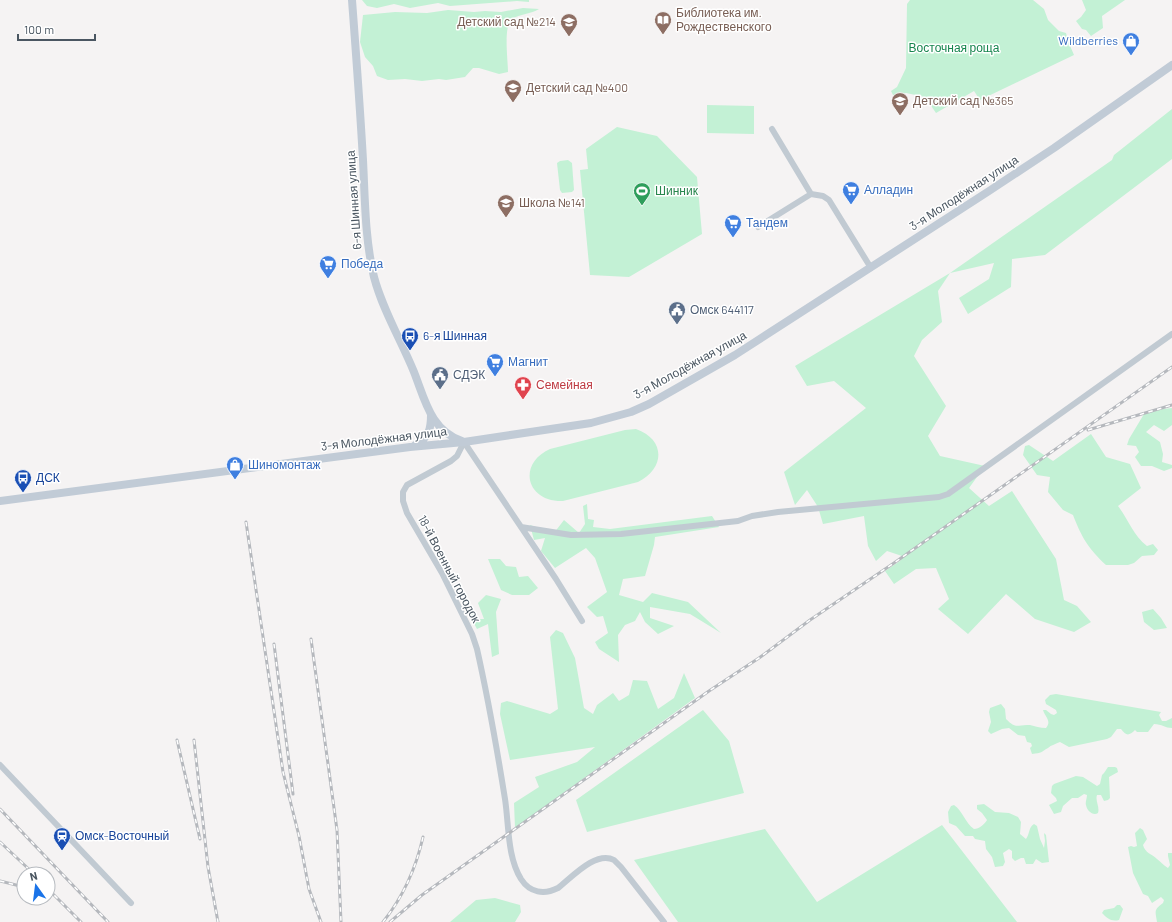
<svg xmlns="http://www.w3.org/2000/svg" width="1172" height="922" font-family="Barlow,sans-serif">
	<rect width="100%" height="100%" fill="#f5f3f3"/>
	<path fill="#c3f1d5" d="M362,0H529V2L517,1L450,6L438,3L410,8L394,4L377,8L367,6Z
		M910,0H1033L1044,9L1048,20L1059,31L1066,33L1068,41L1074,55L980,100L974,91L936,113L925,97L906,93L893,95L891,91L897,87L906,68L907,4Z
		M1082,0H1125L1102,16L1103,28L1091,36L1086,30L1082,29L1076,21L1081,17L1086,10Z
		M523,8L539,9C531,14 520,14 512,19C503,25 508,61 508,72L499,74L479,68H473L465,77L446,80L439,79L422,81L405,79L388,80L377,76L373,66L365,57L360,42L363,15L395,12L427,13L448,10L474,12L485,11L501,12Z
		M707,105L754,106V134L707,133Z
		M1172,109V159L1045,255L1012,259L1011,287L968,314L959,298L989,279L994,263L950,273L938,291L942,322L922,340L914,356L946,406L928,436L940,456L985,466L969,488L989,506L1012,491L1056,559L1064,600L1077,606L1091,622L1074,632L1035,619L1006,594L968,634L938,609L949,599L936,568L916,569L894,584L885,571L900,561L902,556L887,551L876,561L868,546L864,516L823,524L818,507L807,490L795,505L784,472L866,408L834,381L807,386L795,366L950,273L1112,160L1114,155Z
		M617,127L657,136L697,177L702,234L629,277L590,275L580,170L588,169L586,149Z
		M568,160L572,163L574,190L572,192L562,193L560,190L557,163L560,161Z
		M1172,408V425L1164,431L1154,425L1146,432L1160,442L1163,454L1162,462L1172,465V468L1164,471L1152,466H1141L1135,457L1139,452L1136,446L1127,445L1129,439L1144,414L1163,409Z
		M636,429C665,439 666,468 638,482L563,501C526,502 517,464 550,449L625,430Z
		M1091,434L1106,457L1130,464L1141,488L1118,506C1128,519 1133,535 1147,546L1153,544L1158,550L1154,555L1142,556L1134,563L1128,565H1106C1088,548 1082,538 1073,515L1063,510L1048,492L1050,477L1037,475L1023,455L1025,446L1029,445L1053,461Z
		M587,504L588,519L594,520L593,527L610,529L712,516L719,527L655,537L654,545L645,576L623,579L619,595L643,602L652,593L688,602L721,633L690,614L650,607V618L674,626L658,634L645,622L640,612L635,621L625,625L618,635L619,662L599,649L595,642L608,633L603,616L597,617L587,607L607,592L595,558L586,548L555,568L541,551L545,538L534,540L530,525L554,533L564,520L579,533L585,524L583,506Z
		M488,559H500L506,566L516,567L519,577L528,576L538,588L529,595H512L501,590Z
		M486,595L501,599L496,612L499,654L492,657L488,624L477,629L464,605L467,603L478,619H484L478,603Z
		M1153,609L1161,618L1167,628L1154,630L1144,622L1142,612Z
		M556,630L563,633L575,658L584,708L593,714L597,705L613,693L619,701L629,695L633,680L647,681L658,709L674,698L684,673L695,698L515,828L514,803L539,787L535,777L577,762L595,747L510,760L500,714L501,703L507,701L550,714L558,709L550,637Z
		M1056,694L1161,712L1159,715L1162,721H1166L1172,718V728C1165,728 1162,724 1154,724L1148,732H1137L1135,730C1129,736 1126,736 1121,729H1117L1111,737L1107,739L1069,747L1060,742C1056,744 1051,745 1048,748C1041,752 1042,753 1032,754L1030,748L1032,746L1031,743L1027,742L1025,736L1018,735L1009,728L1002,729L991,734L988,731L991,722L989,712L990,708L1001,704L1005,709L1006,719C1017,730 1017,724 1030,725C1035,726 1040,728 1046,728C1052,721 1045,717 1043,710H1046L1051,714L1054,715L1057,713L1056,710L1046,704L1045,700L1050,695Z
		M703,710L729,741L744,793L587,832L576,800Z
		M1108,767H1115L1117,768L1118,772L1109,777L1110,798L1108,800L1104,801L1101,795H1097C1095,801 1100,807 1098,813C1093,816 1087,811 1086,805C1085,803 1087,798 1087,795L1084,794L1078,798H1072L1063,806L1061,812L1054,814L1049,805L1057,801L1056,798L1051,793L1052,786L1054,784L1076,776L1083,777L1097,786L1100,784L1102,775L1104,773Z
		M984,804L995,812L1009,813L1018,817L1021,822L1020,834L1026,839C1030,834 1028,828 1034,824L1037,826L1040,839L1044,848L1045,841L1044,833L1046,835L1049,862L1042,863L1036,859L1033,864H1026L1024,858H1021L1015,861L1012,858V851L1009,849L1003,853L1005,862L1003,866L995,867L992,857L986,849L985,841L975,839L973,836H965L956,826L949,823L948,812L951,806L954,805C963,811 965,823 974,829C979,829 985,824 987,820L982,813L977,809V805Z
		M942,825L1017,922H678L634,860L765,829L817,902Z
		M1140,828L1143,830L1147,839L1143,845C1145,853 1152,854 1157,859C1161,862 1163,865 1168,868L1170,865L1168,856V853H1172V922H1157C1155,910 1154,910 1163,903L1164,900L1161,897L1152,903L1148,896L1143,894L1133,873L1128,847L1131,846L1134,847L1137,846L1135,833Z
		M495,898L520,905L521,912L515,922H450L476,900Z
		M1117,905H1120L1123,909L1119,920C1111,922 1107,918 1102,913L1104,910L1114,908Z"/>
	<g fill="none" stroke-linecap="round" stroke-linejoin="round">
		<path stroke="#c1cad2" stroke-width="6" d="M772,129L811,194
			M758,227L811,194L823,196L829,200L871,268
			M464,442L457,456L451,461L407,485L403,492V501L407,513L442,573L472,634L477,649C488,698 497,749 505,799C509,825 507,856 521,879C530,893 544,895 558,888C571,878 596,850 614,860C616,862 619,865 621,867L664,922
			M464,442L556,579L582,621
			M521,527L571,535L621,534L738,521L752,516L778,512L939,497L948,494L1172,334
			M0,765L131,903"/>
		<path stroke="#c1cbd6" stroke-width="8" d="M352,0C356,53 360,107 363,160C365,199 365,240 374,277C383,311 401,340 414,372C425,400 431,431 462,441
			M415,445C429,438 431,429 431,415
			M0,501L410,447L464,442L591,423L631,412L649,404L735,355L989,191L1054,148L1172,65"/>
		<g stroke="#b5b8bd" stroke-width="3">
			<path id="rail" d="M1088,430L1172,405
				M246,522L283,772L299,836L309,889L321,922
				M311,639L337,830L341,922
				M274,644L293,794
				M177,740L200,839
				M194,740L208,867L218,922
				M0,809L108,922
				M0,842L34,874
				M0,881L24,887
				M48,889L81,922
				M383,922C403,897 416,868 423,837
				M390,922L422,895L709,691L759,658L810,620L894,563L1172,367"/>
		</g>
		<use href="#rail" stroke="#fff" stroke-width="1.5" stroke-dasharray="4.5" stroke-linecap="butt"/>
	</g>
	<defs>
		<g id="library-pin" transform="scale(0.9)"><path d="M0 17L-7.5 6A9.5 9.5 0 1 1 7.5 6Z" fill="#8d6e63" stroke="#fff"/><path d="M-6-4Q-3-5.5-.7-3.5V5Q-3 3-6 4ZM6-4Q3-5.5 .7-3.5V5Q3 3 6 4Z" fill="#fff"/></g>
		<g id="school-pin" transform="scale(0.9)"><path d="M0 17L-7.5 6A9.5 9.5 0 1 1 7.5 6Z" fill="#8d6e63" stroke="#fff"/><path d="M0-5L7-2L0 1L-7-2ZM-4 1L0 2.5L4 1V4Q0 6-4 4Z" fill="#fff"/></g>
		<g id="shop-pin" transform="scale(0.9)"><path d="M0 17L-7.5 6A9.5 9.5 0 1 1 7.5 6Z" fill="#3f7fe0" stroke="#fff"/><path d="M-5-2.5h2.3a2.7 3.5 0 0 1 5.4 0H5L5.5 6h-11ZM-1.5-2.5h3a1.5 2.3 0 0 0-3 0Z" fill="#fff"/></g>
		<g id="supermarket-pin" transform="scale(0.9)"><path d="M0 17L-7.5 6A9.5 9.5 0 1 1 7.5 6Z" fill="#3f7fe0" stroke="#fff"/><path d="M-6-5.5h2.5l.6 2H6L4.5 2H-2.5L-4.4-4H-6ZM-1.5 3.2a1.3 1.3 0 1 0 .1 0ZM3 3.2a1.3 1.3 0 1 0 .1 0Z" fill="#fff"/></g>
		<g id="stadium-pin" transform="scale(0.9)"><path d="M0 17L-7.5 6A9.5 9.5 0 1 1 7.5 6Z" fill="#2e9e5b" stroke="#fff"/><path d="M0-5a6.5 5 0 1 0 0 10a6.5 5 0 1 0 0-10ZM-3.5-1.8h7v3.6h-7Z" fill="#fff"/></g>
		<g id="civic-pin" transform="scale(0.9)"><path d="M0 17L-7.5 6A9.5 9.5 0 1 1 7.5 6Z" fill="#5c6f8a" stroke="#fff"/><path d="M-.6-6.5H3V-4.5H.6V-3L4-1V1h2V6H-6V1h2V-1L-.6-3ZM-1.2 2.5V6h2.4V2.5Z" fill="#fff"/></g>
		<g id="bus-pin" transform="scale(0.9)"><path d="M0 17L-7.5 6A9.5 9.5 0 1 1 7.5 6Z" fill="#1a4fb4" stroke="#fff"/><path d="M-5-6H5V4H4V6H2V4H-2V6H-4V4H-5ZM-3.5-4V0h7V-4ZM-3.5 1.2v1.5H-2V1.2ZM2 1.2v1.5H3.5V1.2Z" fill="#fff"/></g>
		<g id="pharmacy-pin" transform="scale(0.9)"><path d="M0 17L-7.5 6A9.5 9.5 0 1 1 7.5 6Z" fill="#e0444e" stroke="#fff"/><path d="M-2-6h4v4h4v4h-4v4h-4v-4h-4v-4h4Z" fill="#fff"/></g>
		<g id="station-pin" transform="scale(0.9)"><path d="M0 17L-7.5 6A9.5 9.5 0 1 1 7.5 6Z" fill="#1a4fb4" stroke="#fff"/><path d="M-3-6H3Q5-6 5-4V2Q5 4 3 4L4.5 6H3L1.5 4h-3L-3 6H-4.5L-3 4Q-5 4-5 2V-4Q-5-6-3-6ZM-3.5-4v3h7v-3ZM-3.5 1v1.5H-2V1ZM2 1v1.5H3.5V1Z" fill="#fff"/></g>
	</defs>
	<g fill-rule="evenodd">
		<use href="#library-pin" x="663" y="20"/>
		<use href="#school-pin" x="569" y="22"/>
		<use href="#shop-pin" x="1131" y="41"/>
		<use href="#school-pin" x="513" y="88"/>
		<use href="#school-pin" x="900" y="101"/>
		<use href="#supermarket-pin" x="851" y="190"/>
		<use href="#stadium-pin" x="642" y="191"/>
		<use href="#school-pin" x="506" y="203"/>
		<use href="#supermarket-pin" x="733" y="223"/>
		<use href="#supermarket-pin" x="328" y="264"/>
		<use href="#civic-pin" x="677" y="310"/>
		<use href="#bus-pin" x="410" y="336"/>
		<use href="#supermarket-pin" x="495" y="362"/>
		<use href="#civic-pin" x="440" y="375"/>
		<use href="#pharmacy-pin" x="523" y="385"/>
		<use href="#shop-pin" x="235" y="465"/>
		<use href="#bus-pin" x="23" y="478"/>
		<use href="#station-pin" x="62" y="836"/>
	</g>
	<g text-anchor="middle" stroke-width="3" stroke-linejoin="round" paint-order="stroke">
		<g font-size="12" fill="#785e54" stroke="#fff" text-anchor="start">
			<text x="676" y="17">Библиотека им.<tspan x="676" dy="14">Рождественского</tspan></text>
			<text x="556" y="26" text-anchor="end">Детский сад №214</text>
			<text x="526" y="92">Детский сад №400</text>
			<text x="913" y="105">Детский сад №365</text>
			<text x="519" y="207">Школа №141</text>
		</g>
		<g font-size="12" fill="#366cbe" stroke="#fff" text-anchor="start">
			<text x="1118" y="45" text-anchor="end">Wildberries</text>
			<text x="864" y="194">Алладин</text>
			<text x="746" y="227">Тандем</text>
			<text x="341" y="268">Победа</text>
			<text x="508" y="366">Магнит</text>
			<text x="248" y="469">Шиномонтаж</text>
		</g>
		<g font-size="12" fill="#17864f" stroke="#fff">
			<text x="954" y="52">Восточная роща</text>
		</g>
		<g font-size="12" fill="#27864d" stroke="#fff" text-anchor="start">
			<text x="655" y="195">Шинник</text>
		</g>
		<g font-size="12" fill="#4a5661" stroke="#fff">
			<text transform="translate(964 193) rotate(-33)" y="4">3-я Молодёжная улица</text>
			<text transform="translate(354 200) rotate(-94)" y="4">6-я Шинная улица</text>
			<text transform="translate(690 365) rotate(-29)" y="4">3-я Молодёжная улица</text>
			<text transform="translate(384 439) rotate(-7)" y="4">3-я Молодёжная улица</text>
			<text transform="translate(449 569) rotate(62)" y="4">18-й Военный городок</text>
		</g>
		<g font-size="12" fill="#4e5e75" stroke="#fff" text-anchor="start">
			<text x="690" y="314">Омск 644117</text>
			<text x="453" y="379">СДЭК</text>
		</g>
		<g font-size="12" fill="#164399" stroke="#fff" text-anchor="start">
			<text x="423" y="340">6-я Шинная</text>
			<text x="36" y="482">ДСК</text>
			<text x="75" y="840">Омск-Восточный</text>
		</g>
		<g font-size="12" fill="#be3a42" stroke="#fff" text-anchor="start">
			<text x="536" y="389">Семейная</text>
		</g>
	</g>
	<g transform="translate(36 886) rotate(346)"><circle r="19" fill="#ffffff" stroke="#b7bbc0"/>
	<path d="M0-3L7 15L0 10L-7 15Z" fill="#1a73e8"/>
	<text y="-6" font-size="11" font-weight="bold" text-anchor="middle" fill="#4a5661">N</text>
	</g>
	<path d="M18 34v6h77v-6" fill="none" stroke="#4a5661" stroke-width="2"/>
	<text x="24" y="34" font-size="12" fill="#4a5661" stroke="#ffffff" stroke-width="3" paint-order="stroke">100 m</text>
</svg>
